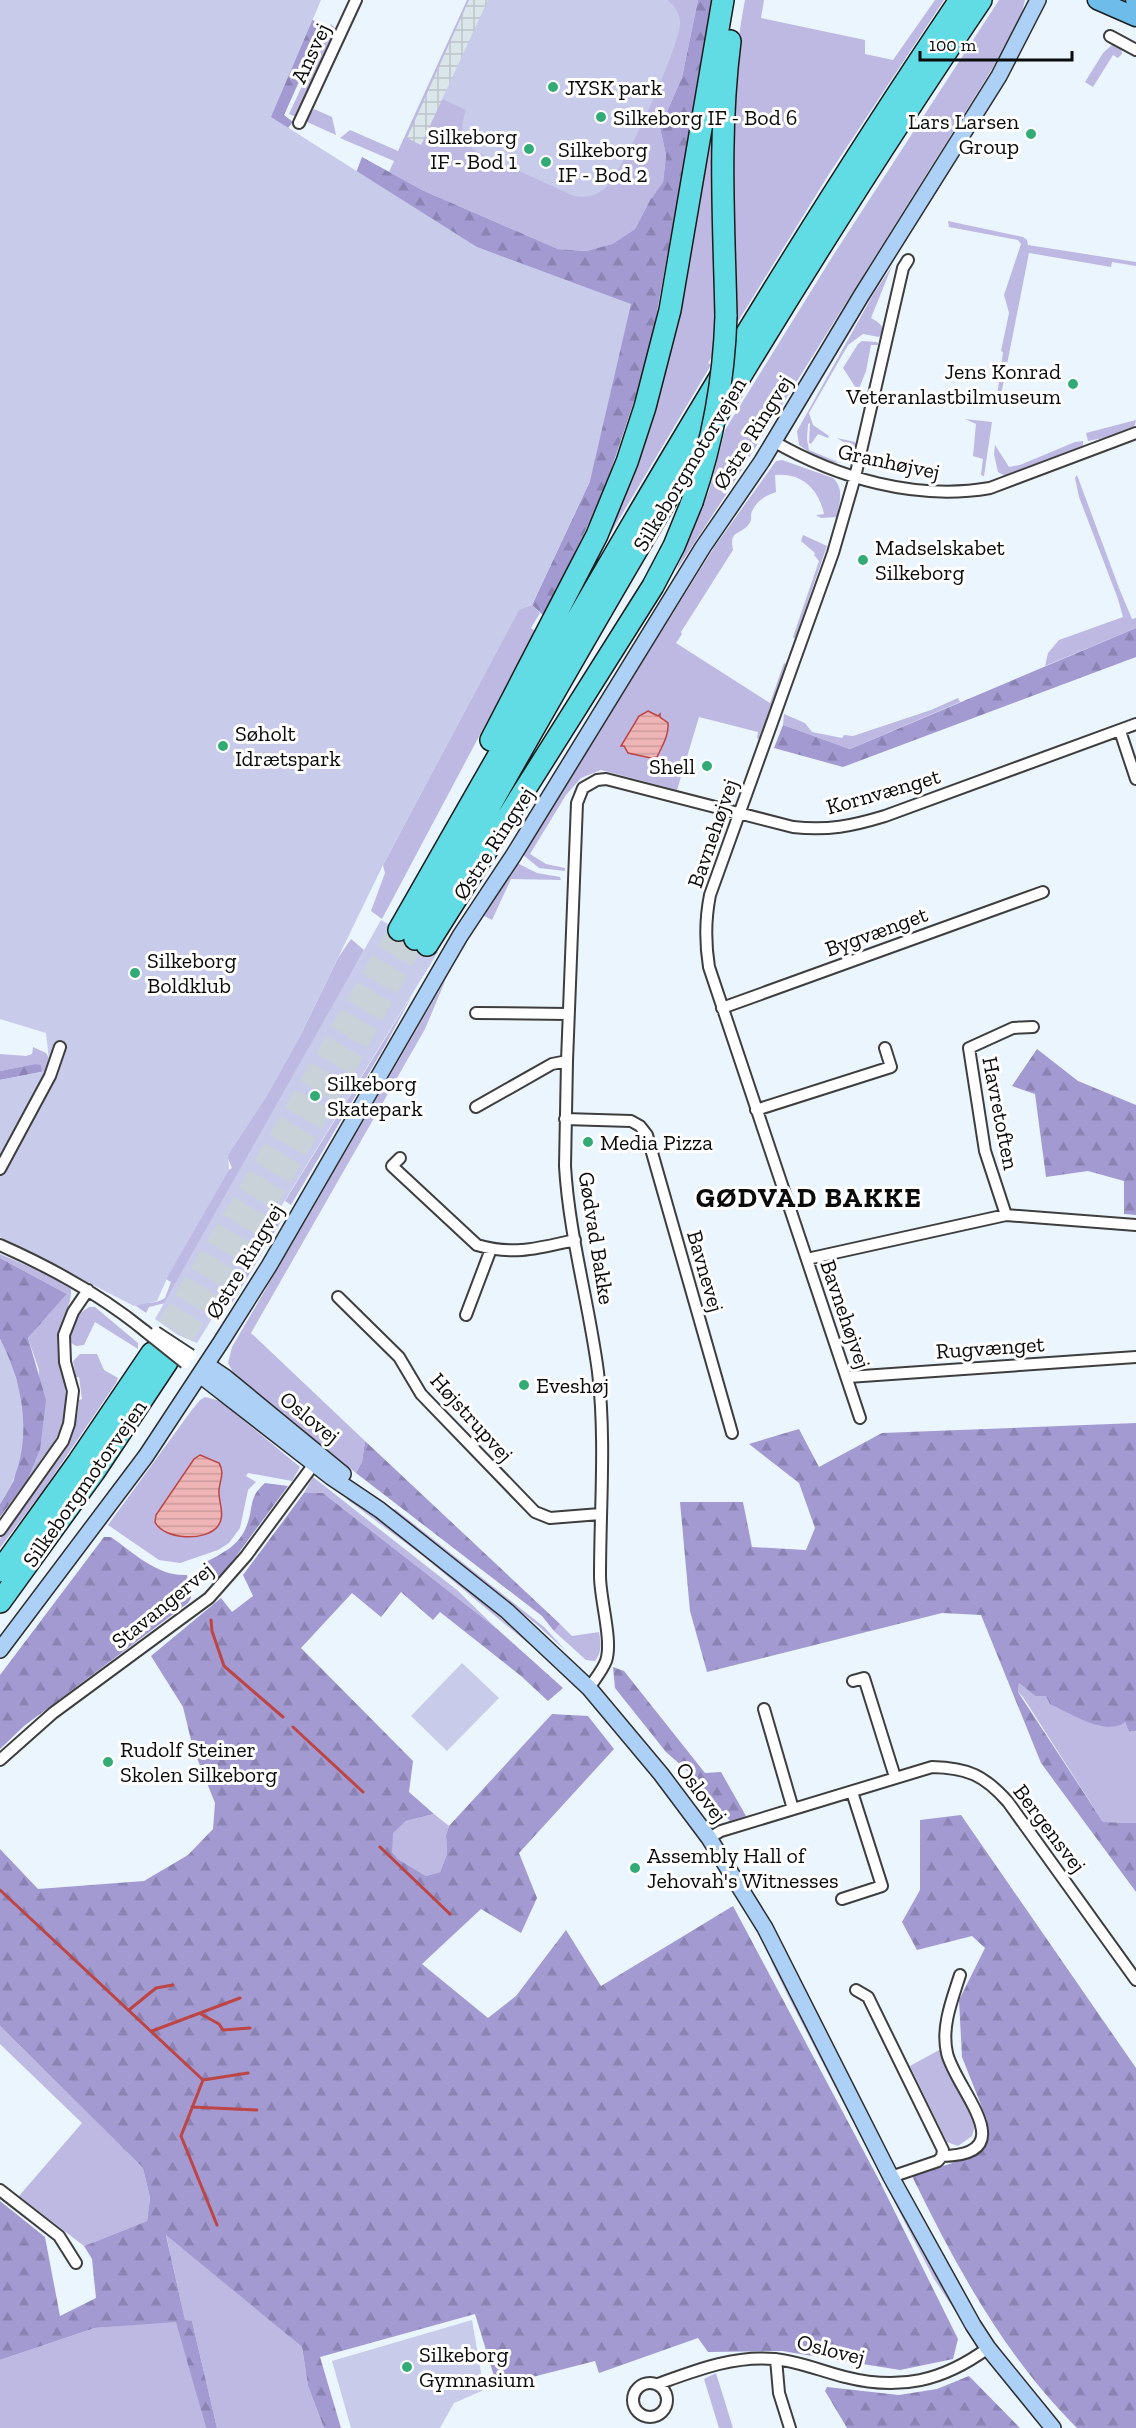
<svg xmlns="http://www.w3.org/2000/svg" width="1136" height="2428" font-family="'Zilla Slab',serif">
	<defs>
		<pattern id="forest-firs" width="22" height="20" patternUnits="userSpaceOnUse" patternTransform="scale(1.5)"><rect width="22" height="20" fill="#a39ad2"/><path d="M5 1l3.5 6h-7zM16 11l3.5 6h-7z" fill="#8b83b3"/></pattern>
		<pattern id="plaza-grid" width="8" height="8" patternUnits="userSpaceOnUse" patternTransform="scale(1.5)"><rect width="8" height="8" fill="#dbe6eb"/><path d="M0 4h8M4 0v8" fill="none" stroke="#bbc4c8"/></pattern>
		<pattern id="water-rules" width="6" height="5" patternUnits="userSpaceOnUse" patternTransform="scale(1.5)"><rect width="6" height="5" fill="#efb5b6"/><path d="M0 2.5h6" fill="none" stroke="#cc9a9b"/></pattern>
	</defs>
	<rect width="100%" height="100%" fill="#ebf5fd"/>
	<path fill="#bdb9e3" d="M467,0H698L682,77L660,128L666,155L663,182L650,200L635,229L612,244L586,251L558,249L422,190L389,172L394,161L340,138L350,130L398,151Z
		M745,0H764L761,18L865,40V54L893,60L935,0H944L829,174L737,323C730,219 725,102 745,0Z
		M999,0H1025L1021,17L994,66L727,493L676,571L709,491L725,430L834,254Z
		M331,24L336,29L296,117L289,114Z
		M722,24L716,338L713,355L708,363L711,365L581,583L622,492Z
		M1113,44L1121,47L1122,54L1118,58L1113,55L1093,87L1085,82L1103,53Z
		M314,109L332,117L336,135L305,121Z
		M948,221L1023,237L1027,240L1028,245L1136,262V266L1112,262L1111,267L1029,253L1001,395L997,396L1003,352L1001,351L1009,313L1004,295L1021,244L1018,240L949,227Z
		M892,266L871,318C878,322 883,324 883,333L879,337L863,334L848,345L809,413L813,425L829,436L828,438L818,434L811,444L809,443L810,423L808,424L807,439L809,450L840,463L844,461L847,444L837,438L855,442L857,448L852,459C834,469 814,456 799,445L797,431L874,293Z
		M862,341L877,342L879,345H871L866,371L858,391L843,368L858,344Z
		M965,419L992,422L984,476L981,475L983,459L973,456L976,424Z
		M1136,420L1134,428L1108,437L1088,441L1086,433Z
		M1083,441V445L1079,448L1005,476L998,472L994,454L995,445L1009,467L1020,465L1075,442Z
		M782,460L833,478C845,489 839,503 837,517L821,518L816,515L824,514C819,489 801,472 775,475L776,492C764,496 755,502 751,514C751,518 752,520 749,524C740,536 729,529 733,550L681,632L682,634L676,643L770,703L784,663L786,664L760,740L757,738L758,732L699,717L677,790L601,770L581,778L566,795L530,854L546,864L565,868V871L539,868L522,854L715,546L776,461Z
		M1077,475L1119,588L1132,619L1136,618V628L1045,666L1048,653L1059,640L1123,617L1118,599L1079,497L1075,478Z
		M803,535L827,546L795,639L793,637L819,561L814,555L815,553L801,541Z
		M532,605L540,613L531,628L535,631L382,919L371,911L385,873L383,865L519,609Z
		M958,698L960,702L850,749L783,725L784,714L805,723L812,732L842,738L844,735L853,736L931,710Z
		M517,863L537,873L560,877L561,880L511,879L492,920L484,916Z
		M351,939L364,950L231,1194L165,1303L149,1307L146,1313L136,1306L141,1300C149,1304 157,1303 165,1298L171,1282L14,1189L229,1170L232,1168L227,1156L267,1095L300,1036L338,958Z
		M446,979L425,1029L251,1333L365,1441L362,1462L356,1473L234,1374L228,1363L232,1347Z
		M414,992L386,1044L291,1205L285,1201Z
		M33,1047L46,1053L49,1058L43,1077L35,1064L0,1071V1054L26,1056L32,1054Z
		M280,1209L286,1213L232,1303L226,1296Z
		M0,1254L46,1274L71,1289C72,1305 62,1318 59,1334C57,1344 60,1356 62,1366C69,1408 69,1418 47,1455L45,1454L28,1479L40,1450L39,1370L28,1338L67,1294L0,1258Z
		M89,1307H95L138,1343V1349L95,1322L84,1345L76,1346L70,1342C70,1328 76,1314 89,1307Z
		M80,1354H97L104,1370L118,1378L116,1383L42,1492L0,1548V1539L64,1450C73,1433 78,1419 79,1400L82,1399L79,1377H76L73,1361Z
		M205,1397L217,1400L225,1405L300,1467L292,1481L248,1473L246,1476L256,1482L248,1490L240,1528L229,1543L218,1550L180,1563L159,1560L108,1525L191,1411L200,1400Z
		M313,1477L457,1590L496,1628L323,1493H304Z
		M345,1491L467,1588L540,1653L423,1556L348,1500L343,1494Z
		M395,1509L544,1627L567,1652L535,1623L392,1512Z
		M560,1624L572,1636L599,1632C601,1643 602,1652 595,1661L586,1660L554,1631Z
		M1019,1683L1035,1696H1046L1125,1722L1129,1732L1136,1731V1823L1103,1822L1023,1697L1018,1692Z
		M434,1814L449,1826L446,1835L447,1854L440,1872L426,1876L398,1859L392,1852V1833L406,1821Z
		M774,1959L924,2253L967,2329L934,2279L787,1994L771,1961Z
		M0,2026L143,2168L150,2198L147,2221L84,2246L19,2196L82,2123L0,2044Z
		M941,2049L976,2122L972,2136L958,2146L947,2142L910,2066Z
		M166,2234L302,2347L308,2386L324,2428H217L192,2321H185Z
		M177,2321L206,2428H0V2360L95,2328Z
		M716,2373L733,2428H719L704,2379Z"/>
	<path fill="url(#forest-firs)" d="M698,0H714L654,328L637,392L610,473L591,519L544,616L532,605L590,481L428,361L270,117L312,20L325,24L284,115L293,122L288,128L308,141L354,178L362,157L422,190L558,249L586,251L612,244L635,229L650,200L663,182L666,155L660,128L682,77Z
		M1136,628V657L843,767L774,748L783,725L850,749Z
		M1037,1049L1078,1081L1136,1105V1215L1124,1214V1181L1088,1171L1046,1177L1035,1094L1012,1086Z
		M35,1064L41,1065L42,1072L0,1080V1071Z
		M0,1258L67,1294L28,1338L46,1400L40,1450L28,1479L0,1517V1504L14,1480L21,1403L16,1378L0,1339Z
		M1136,1423V1731L1129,1732L1125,1722C1106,1737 1070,1713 1050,1704L1046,1696H1035L1019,1683L1018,1692L1103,1822L1136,1823V1892L1041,1763L981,1615L942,1613L707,1672L690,1611L680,1502H743L752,1547L806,1550L815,1528L799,1483L749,1444L799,1429L819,1467L882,1433Z
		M365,1441L560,1624L554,1631L542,1616L356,1473L362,1462Z
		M265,1483L288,1486L217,1582L207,1570L206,1562C223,1553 240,1545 247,1525C254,1506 248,1498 265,1483Z
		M304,1493H323L496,1628L563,1688L548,1701L521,1676L440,1612L433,1620L401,1592L381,1617L352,1593L301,1648L413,1761L409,1792L434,1814L406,1821L393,1833L392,1852L398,1859L426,1876L440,1872L447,1854L446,1835L449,1826L552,1714L588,1716L614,1749L519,1853L537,1898L521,1933L481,1909L422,1964L488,2018L516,1996L566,1930L601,1986L733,1906L879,2180L958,2339L953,2359L900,2370L782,2351L708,2352L698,2338L599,2373L595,2361L497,2386L475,2314L320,2357L341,2428H324L308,2386L302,2347L166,2235L185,2320L192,2321L217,2428H206L176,2322L95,2328L0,2360V2201L45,2237L60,2316L96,2298L92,2259L84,2246L147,2221L150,2198L143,2168L0,2026V1849L38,1889L144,1881L188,1855L213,1829L215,1803L193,1748L183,1707L151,1656L221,1598L232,1612L253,1596L243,1575Z
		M104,1537H111C134,1553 158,1577 187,1575L191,1598L188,1603L24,1726L0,1749V1675Z
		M613,1667L624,1671L705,1773L721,1772L746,1816L730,1821L720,1809L710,1805L694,1784L691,1774L666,1752L615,1688Z
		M961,1815L1136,2068V2428H1077C1004,2355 957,2268 912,2176L974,2156L987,2141V2120L962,2057L959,2000L985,1948L972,1936L917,1950L902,1922L920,1890V1820Z
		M969,2376L1020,2428H847L825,2391L827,2387L899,2395L937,2389Z"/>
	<path fill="#c9cbeb" d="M0,0H321L271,117L477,247L631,304L590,481L532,605L519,610L383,865L300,1036L267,1096L228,1155L229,1170L168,1276L157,1301L134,1306L0,1237V1080L45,1071L49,1060L46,1033L0,1019Z
		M488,0H667C675,6 680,13 680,23C679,48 625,167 607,186C598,196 587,198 574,196L477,152C460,142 460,127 466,110L442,99Z
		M381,920L438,952L197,1343L178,1335L155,1319Z
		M0,1339C27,1390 35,1455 0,1504Z
		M462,1663L499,1698L447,1751L411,1716Z
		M472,2320L484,2390L454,2403L440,2428H351L332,2361Z"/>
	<path fill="url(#plaza-grid)" d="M469,0H488L421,145L407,138Z"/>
	<path fill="url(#water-rules)" stroke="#bd4544" stroke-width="1.5" d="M648,711L658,716L660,714V717L668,723C669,736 662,746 657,757L651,758L628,753L624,746H621L639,716Z
		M200,1455L219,1463C225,1473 220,1479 219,1490C218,1501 226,1515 218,1526C206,1542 164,1540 155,1522L156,1515L194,1459Z"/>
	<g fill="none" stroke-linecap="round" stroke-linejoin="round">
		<path stroke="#bd4544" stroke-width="3" d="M211,1620L212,1631L224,1666L283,1717
			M293,1727L363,1792
			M380,1847L450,1914
			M0,1890L203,2080L181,2136L217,2225
			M129,2010L156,1988L173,1985
			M201,2014L219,2024L223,2030L250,2028
			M152,2031L240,1998
			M203,2080L248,2073
			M192,2107L257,2110"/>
		<path stroke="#c9d2d9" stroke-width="21" stroke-dasharray="21 10" stroke-linecap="butt" d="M152,1353L247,1195L399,930
			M167,1362L265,1205L345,1067L415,939"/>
		<g stroke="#3e3e3e" stroke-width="14">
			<path id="street" d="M1110,36L1136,50
				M299,123L356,0
				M773,441C837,478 916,501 990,488L1136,433
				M1120,731L1136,779
				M722,1008L1043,892
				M476,1013L568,1014
				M476,1107L552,1064L567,1061
				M756,1110L891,1067L885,1048
				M565,1119L631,1121L640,1126L647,1135L732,1433
				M400,1158L392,1166L477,1245C514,1256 539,1248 575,1240
				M0,1169L50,1076L60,1047
				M1006,1215L985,1151L969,1048L1013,1028L1033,1027
				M0,1245C52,1268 101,1295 145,1331
				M807,1259L1006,1215L1136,1225
				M338,1297L399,1357L421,1394L535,1512L550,1518L600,1514
				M466,1315L491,1249
				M848,1377L1136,1357
				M860,1418L709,967C705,942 705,920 710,895L833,553L855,477L903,268L908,260
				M0,1530L63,1441L69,1424L73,1391L65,1362L64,1335L73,1312L88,1290
				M853,1681L864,1678L895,1777
				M589,1688C595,1679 602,1671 606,1661C613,1641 600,1600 600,1576C600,1508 606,1439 598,1372C589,1303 569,1235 565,1166L567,1061L577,803L583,788L597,780L606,779L793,827C828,831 852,826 885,816L1136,724
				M764,1709L793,1809
				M0,1760L53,1713L209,1598L246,1556L317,1460
				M709,1838L721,1831L932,1767C968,1768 984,1775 1008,1802L1136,1980
				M842,1899L882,1886L852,1792
				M856,1990L868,1997L943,2150L942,2156L938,2161L891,2177
				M942,2156C1025,2155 955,2089 947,2053C941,2027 952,2000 960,1975
				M0,2190L59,2236L76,2263
				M776,2359L779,2393L790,2428
				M633 2400a17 17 0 1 1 34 0a17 17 0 1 1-34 0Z
				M658,2384C694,2371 734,2355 774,2359C798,2361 821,2371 845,2377C900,2391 943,2381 988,2348"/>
		</g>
		<g stroke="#2d2d2d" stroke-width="18">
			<path id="secondary" d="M207,1365L225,1377L343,1474
				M200,1375L331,1477L380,1510L507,1611L589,1688L661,1774L709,1838L765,1928L891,2177L973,2325L988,2348L1053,2428
				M0,1650L146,1456L221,1342L269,1266L460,936L513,856L703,547L762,461L861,296L999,76L1038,0"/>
		</g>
		<g stroke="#1c1c1c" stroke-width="21">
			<path id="primary" d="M1097,0L1136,17
				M1135,0H1136"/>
		</g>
		<g stroke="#1c1c1c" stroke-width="24">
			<path id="highway" d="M726,316C724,223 718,135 730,41
				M491,740L597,535L627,462L645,407L670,310L723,0
				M399,930C578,615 757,301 960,0
				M415,939C593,620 776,303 981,0
				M427,945L653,586L674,546L692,502
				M0,1571L79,1461L152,1353
				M0,1602L94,1472L167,1362"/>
		</g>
		<use href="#street" stroke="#fff" stroke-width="10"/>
		<use href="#secondary" stroke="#add1f6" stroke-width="15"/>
		<use href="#primary" stroke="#6ebce9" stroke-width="18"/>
		<use href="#highway" stroke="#61dbe4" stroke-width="21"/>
		<g stroke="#3e3e3e" stroke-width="14" stroke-linecap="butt">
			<path id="street-bridge" d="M145,1331L185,1363
				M156,1332L191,1355"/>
		</g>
		<g stroke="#1c1c1c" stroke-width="24" stroke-linecap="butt">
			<path id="highway-bridge" d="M692,502C713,441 724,381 726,316"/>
		</g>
		<use href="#street-bridge" stroke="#fff" stroke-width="10"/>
		<use href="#highway-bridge" stroke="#61dbe4" stroke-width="21"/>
	</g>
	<g fill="#33ab76" stroke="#fff" stroke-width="2">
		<circle cx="553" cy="87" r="6"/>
		<circle cx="601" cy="117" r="6"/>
		<circle cx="1031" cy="134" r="6"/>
		<circle cx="529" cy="149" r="6"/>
		<circle cx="546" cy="162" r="6"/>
		<circle cx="1073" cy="384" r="6"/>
		<circle cx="863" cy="560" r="6"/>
		<circle cx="223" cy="746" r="6"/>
		<circle cx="707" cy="766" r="6"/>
		<circle cx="135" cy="973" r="6"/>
		<circle cx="315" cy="1096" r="6"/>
		<circle cx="588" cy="1142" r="6"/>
		<circle cx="524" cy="1385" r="6"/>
		<circle cx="108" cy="1762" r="6"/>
		<circle cx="635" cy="1868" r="6"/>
		<circle cx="407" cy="2367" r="6"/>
	</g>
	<g text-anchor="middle" stroke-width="6" stroke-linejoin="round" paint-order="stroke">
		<g font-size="22" fill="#0b0b0b" stroke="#fff">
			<text transform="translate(310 53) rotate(-65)" y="8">Ansvej</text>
			<text transform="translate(752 432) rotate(-58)" y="8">Østre Ringvej</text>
			<text transform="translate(889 461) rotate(12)" y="8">Granhøjvej</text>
			<text transform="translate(689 464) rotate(-59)" y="8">Silkeborgmotorvejen</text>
			<text transform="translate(883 791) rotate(-16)" y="8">Kornvænget</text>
			<text transform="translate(712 833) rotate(-71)" y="8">Bavnehøjvej</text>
			<text transform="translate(493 843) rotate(-57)" y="8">Østre Ringvej</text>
			<text transform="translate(876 931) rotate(-20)" y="8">Bygvænget</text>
			<text transform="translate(1001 1113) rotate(79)" y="8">Havretoften</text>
			<text transform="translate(597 1238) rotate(81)" y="8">Gødvad Bakke</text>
			<text transform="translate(244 1261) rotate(-59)" y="8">Østre Ringvej</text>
			<text transform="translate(706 1271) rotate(74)" y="8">Bavnevej</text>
			<text transform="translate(846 1314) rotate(71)" y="8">Bavnehøjvej</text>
			<text transform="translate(990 1347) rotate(-4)" y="8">Rugvænget</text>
			<text transform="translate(310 1417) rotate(39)" y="8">Oslovej</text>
			<text transform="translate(472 1417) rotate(48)" y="8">Højstrupvej</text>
			<text transform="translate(84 1483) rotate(-55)" y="8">Silkeborgmotorvejen</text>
			<text transform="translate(162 1605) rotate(-39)" y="8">Stavangervej</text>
			<text transform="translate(702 1792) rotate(53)" y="8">Oslovej</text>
			<text transform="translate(1050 1828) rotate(53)" y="8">Bergensvej</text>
			<text transform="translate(831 2349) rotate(14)" y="8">Oslovej</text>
		</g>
		<g font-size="22" fill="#0b0b0b" stroke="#fff" text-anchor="start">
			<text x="565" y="95">JYSK park</text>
			<text x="613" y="125">Silkeborg IF - Bod 6</text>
			<text x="1019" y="129" text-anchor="end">Lars Larsen<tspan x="1019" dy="25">Group</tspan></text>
			<text x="517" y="144" text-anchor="end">Silkeborg<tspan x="517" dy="25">IF - Bod 1</tspan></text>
			<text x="558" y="157">Silkeborg<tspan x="558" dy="25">IF - Bod 2</tspan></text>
			<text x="1061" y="379" text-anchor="end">Jens Konrad<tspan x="1061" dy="25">Veteranlastbilmuseum</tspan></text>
			<text x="875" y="555">Madselskabet<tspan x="875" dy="25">Silkeborg</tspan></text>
			<text x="235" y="741">Søholt<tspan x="235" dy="25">Idrætspark</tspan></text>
			<text x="695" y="774" text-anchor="end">Shell</text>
			<text x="147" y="968">Silkeborg<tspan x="147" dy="25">Boldklub</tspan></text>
			<text x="327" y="1091">Silkeborg<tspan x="327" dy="25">Skatepark</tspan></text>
			<text x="600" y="1150">Media Pizza</text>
			<text x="536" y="1393">Eveshøj</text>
			<text x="120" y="1757">Rudolf Steiner<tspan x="120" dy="25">Skolen Silkeborg</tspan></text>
			<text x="647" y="1863">Assembly Hall of<tspan x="647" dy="25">Jehovah's Witnesses</tspan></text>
			<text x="419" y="2362">Silkeborg<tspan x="419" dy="25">Gymnasium</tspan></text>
		</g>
		<g font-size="28" font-weight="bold" letter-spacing="1.5" fill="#0b0b0b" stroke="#fff">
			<text x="809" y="1207">GØDVAD BAKKE</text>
		</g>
	</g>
	<path d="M920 51v9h152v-9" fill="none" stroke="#0b0b0b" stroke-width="3"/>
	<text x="929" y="51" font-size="18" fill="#0b0b0b" stroke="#ffffff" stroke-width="4.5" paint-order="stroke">100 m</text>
</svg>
